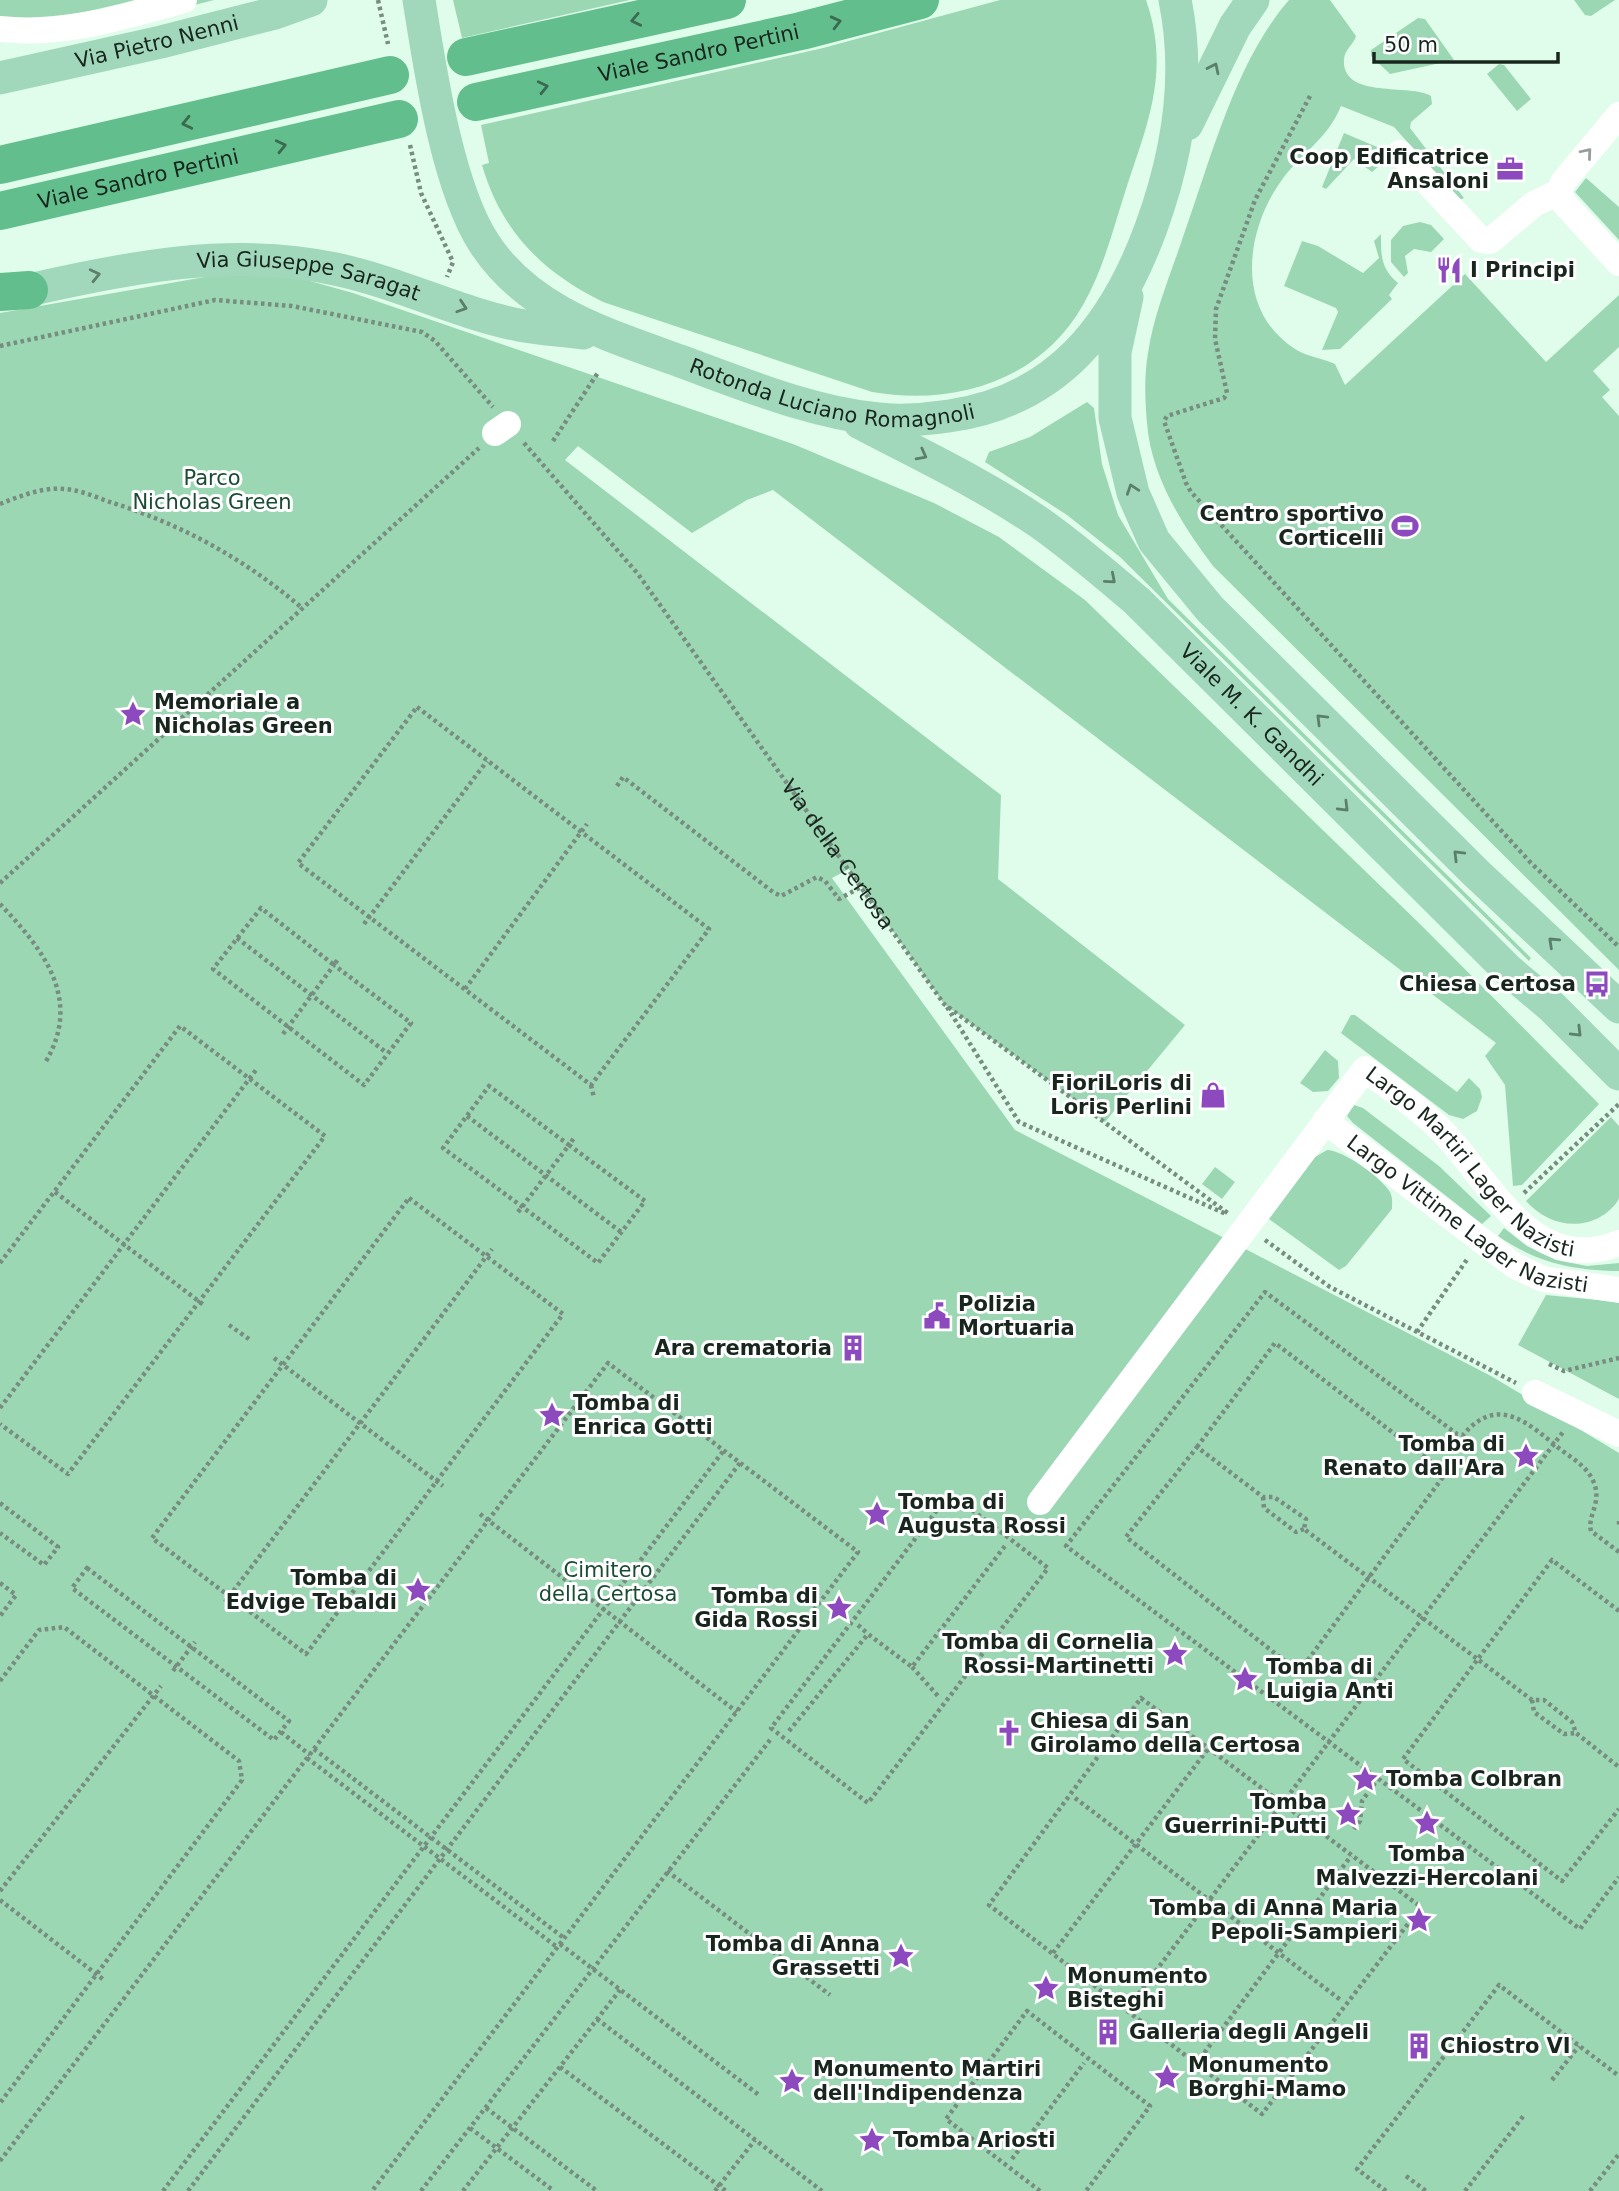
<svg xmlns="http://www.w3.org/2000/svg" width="1619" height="2191" font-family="'DejaVu Sans',sans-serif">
	<rect width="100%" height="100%" fill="#e0fdeb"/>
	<path fill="#9cd7b4" d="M0,0H214L54,41L0,37Z
		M453,0H630L462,38Z
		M1000,0H1146C1170,69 1149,120 1127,186C1114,225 1104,269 1083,305C1040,381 954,406 872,392L603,302C542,272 501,231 482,165L489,163L481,125L823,48Z
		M1289,0H1330L1356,36C1354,44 1345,49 1344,59C1341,100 1410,83 1431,96L1432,104L1411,122L1410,128L1464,198L1459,200L1394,127L1341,106C1328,138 1304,151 1284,177C1246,227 1233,309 1295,349C1308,357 1322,358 1335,364L1345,385L1465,274L1546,362L1619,295V347L1593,371L1610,390L1602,397L1619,416V970L1213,566C1182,525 1151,476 1147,423C1145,400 1144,376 1148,353C1154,312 1172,271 1185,231C1212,155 1236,61 1289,0Z
		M1574,0H1615L1591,16L1585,15Z
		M1418,18L1425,19L1454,60L1390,74L1371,56V50Z
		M1499,64L1504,65L1531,99L1517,111L1487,74Z
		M1344,133L1377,147L1387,159L1372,172L1354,159L1326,189L1322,187Z
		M1586,178L1619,207V240L1575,192Z
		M1420,222L1431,225L1444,239L1431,252L1414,249L1405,256L1408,273L1404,277L1391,262V240L1403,226Z
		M1381,234C1381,254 1380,268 1398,283L1389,295L1392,299L1340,349L1322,350L1338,312L1336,308L1284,286L1302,241L1318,246L1363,273L1379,258L1374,241Z
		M233,272L292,276L353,293L793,444L934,503L999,537L1085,600L1421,925L1599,1104L1522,1185L1513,1186L1505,1085L1485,1056L1496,1043L773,490L747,500L692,533L578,446L565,460L1001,795L998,879L1185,1025L1105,1122L944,1004L849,869L832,878L1015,1130L1491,1376L1619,1453V2191H0V313Z
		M1087,402L1094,408L1102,464L1118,515L1168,599L1531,958L1529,961L1120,557L1067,515L985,462L989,452L1030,437Z
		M1351,1015H1355L1457,1092L1469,1078L1480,1089L1482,1097L1477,1111L1463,1119L1449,1115L1341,1033Z
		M1325,1050L1338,1061L1339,1078L1328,1091L1313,1092L1300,1083Z
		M1354,1105L1363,1108L1439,1166L1491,1216L1482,1224L1353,1123L1347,1116Z
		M1611,1117L1619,1126C1619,1148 1619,1176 1619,1198C1617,1204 1610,1210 1605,1214C1579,1232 1546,1224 1526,1201Z
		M1327,1150C1343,1150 1382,1178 1390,1192C1393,1198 1392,1203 1392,1209L1346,1266L1339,1270L1269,1219L1315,1157Z
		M1215,1167L1235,1182L1222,1199L1202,1184Z
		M1504,1228L1527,1246L1556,1260L1587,1266L1619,1263V1271C1572,1270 1537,1263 1498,1236Z
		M1546,1295L1619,1302V1399L1518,1345Z"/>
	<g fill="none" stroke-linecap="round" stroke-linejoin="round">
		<g stroke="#778d80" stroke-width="4.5" stroke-dasharray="3.5 3.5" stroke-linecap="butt">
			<path d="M378,0L388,44"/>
			<path d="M1310,96L1255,200L1216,309L1215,339L1227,393L1224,398L1167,416L1164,421L1186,483L1191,492L1531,863L1619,947"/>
			<path d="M410,145L421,193L453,262L447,277"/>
			<path d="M0,346L215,300L292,306L422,332L435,341L493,407"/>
			<path d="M553,441L599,371"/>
			<path id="s1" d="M524,443L638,574L944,1004L1229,1214"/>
			<path d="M0,504C23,495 47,485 72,490C86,492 100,499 113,503C183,525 246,560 302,608"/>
			<path d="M417,707L709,929L591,1085L298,863Z"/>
			<path d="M617,786L623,777L773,892L781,896L817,877L825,881L839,899L861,887"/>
			<path d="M0,883L479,448"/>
			<path d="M0,904C44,950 83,1000 45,1063"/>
			<path d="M364,924L487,761"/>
			<path d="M237,938L387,1053"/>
			<path d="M465,989L587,824"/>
			<path d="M947,1007L1019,1122L1226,1214"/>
			<path d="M283,1034L288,1027L334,965L411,1023L364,1085L213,969L261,908L334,965L338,959"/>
			<path d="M591,1085L594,1098"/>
			<path d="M467,1116L621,1232"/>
			<path d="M55,1192L205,1306"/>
			<path d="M1524,1193L1619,1104"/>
			<path d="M409,1198L563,1314L306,1654L152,1538Z"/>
			<path d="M518,1212L522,1207L569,1145L645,1201L598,1263L443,1148L489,1086L569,1145L574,1138"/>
			<path d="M1265,1240L1330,1287L1516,1383"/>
			<path d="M0,1263L180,1026L325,1136L68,1474L0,1424"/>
			<path d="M229,1325L249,1339"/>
			<path d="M1417,1332L1468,1258"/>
			<path d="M274,1358L443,1486"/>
			<path d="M1549,1364L1564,1371L1619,1358"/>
			<path d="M0,1408L256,1070"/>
			<path d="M1197,1447L1275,1343L1446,1473L1299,1672L1126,1537L1197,1447L1263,1497H1274L1306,1519L1304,1529C1380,1586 1456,1643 1532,1700H1544L1572,1722L1576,1733L1619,1767"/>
			<path d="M950,1493L1048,1568L868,1803L771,1728Z"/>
			<path d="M1263,1497L1264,1508L1296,1532L1304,1529"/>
			<path d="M0,1503L58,1547L44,1565L0,1533"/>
			<path d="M480,1514L737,1712"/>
			<path d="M1619,1521V1525"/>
			<path d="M1619,1552L1591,1531C1587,1516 1602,1503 1594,1483C1588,1467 1573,1459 1560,1449C1528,1423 1498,1394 1463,1435L1457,1434L1265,1292L1066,1546L1580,1929L1619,1877"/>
			<path d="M87,1568L289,1721L274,1740L72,1588Z"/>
			<path d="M0,1583L16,1595L0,1616"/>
			<path d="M225,1602L492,1249"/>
			<path d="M1619,1611L1552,1560L1403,1759L1562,1881L1619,1809"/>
			<path d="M858,1625L868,1634"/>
			<path d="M912,1667L938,1696"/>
			<path d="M173,1671L195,1642"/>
			<path d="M0,1681L39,1630L64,1627L239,1761L242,1780L0,2103"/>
			<path d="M1141,1698L1421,1907L1262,2114L989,1905Z"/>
			<path d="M1532,1700L1534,1712L1564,1734L1576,1733"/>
			<path d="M789,1731L868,1634L912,1667L1005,1546"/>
			<path d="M281,1732L310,1755"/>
			<path d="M314,1749L564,1938"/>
			<path d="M307,1758L557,1947"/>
			<path d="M1075,1798L1342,2001"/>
			<path d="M1354,1829L1360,1821L1362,1801L1377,1780"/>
			<path d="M667,1871L830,1995"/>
			<path d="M0,1891L161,1686"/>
			<path d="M0,1900L104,1980"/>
			<path d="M560,1944L759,2095"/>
			<path d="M1053,1953L1208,1749"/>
			<path d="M1130,2005L1563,1432"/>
			<path d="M597,2019L822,2191"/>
			<path d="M1196,2064L1351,1856"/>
			<path d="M560,2067L726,2191"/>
			<path d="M1552,2080L1579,2046"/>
			<path d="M486,2108L597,2191"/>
			<path d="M470,2128L554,2191"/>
			<path d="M1012,2159L1084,2063"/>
			<path d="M0,2161L608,1363L858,1552L372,2191"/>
			<path d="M1406,2176L1426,2191"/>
			<path d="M163,2191L724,1450"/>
			<path d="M188,2191L740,1463"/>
			<path d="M421,2191L770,1740"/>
			<path d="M463,2191L620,1990"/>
			<path d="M715,2191L755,2140"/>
			<path d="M1040,2191L946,2119L1027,2011L1150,2106L1086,2191"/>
			<path d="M1386,2191L1357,2169L1499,1985L1619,2076"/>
			<path d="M1465,2191L1525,2114"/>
			<path d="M1590,2191L1619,2154"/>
		</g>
		<g stroke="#fff" stroke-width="26">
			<path d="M0,29C63,36 123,17 184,0"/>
			<path d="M1619,115L1563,182L1559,192L1563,202L1619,263"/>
			<path d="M1400,153L1481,240L1490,241L1534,204L1559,192"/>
			<path d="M495,433L508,424"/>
			<path id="s2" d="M1325,1121L1515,1266L1543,1279L1619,1290"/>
			<path d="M1535,1393L1619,1434"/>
			<path id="s3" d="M1040,1502L1365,1069C1392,1090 1421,1109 1444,1133C1493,1185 1533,1277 1619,1243"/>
		</g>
		<g stroke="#a1d8bb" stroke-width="33">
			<path id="s4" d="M419,0C430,69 447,186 484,243C529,312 606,334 680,361C743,384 810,412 878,419C902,422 926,419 949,416C1057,401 1115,326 1151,228C1178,154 1191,78 1175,0"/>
			<path id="s5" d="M0,78L161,42L275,13L311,0"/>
			<path d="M1187,124L1235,26L1253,0"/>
			<path id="s6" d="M29,290C130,267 231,247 335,269C398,282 458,313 519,325C540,329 562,330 583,333"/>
			<path d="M1127,297L1115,352V418L1133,493L1154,541L1210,609L1476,873L1619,1007"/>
			<path id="s7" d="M860,423C921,455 983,484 1040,523C1074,547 1105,574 1137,601L1508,970L1552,1007L1619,1074"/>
		</g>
		<g stroke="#63be8d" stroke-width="38">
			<path d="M466,57L727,0"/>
			<path id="s8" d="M476,102L801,31L920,0"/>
			<path d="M0,165L390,75"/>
			<path id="s9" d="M0,211L399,119"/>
			<path d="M0,292L29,290"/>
		</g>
	</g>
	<defs><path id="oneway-chevron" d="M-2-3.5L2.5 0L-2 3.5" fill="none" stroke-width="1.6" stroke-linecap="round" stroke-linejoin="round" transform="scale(1.75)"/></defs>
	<g stroke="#3a6a50">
		<use href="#oneway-chevron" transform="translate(636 20) rotate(168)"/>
		<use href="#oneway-chevron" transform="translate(836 22) rotate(-14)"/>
		<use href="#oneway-chevron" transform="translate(543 87) rotate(-13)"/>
		<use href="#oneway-chevron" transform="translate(187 123) rotate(167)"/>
		<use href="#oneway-chevron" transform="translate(281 146) rotate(-13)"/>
	</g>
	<g stroke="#5c7f6c">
		<use href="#oneway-chevron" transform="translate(1214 68) rotate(-64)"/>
		<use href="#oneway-chevron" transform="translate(95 275) rotate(-13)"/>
		<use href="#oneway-chevron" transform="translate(462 307) rotate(18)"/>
		<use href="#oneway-chevron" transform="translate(922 455) rotate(28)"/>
		<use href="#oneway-chevron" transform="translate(1132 489) rotate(-109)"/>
		<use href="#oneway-chevron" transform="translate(1111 579) rotate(41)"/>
		<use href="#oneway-chevron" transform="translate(1321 719) rotate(-135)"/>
		<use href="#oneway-chevron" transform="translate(1344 807) rotate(45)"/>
		<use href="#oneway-chevron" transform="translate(1458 855) rotate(-135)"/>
		<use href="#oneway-chevron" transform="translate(1553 942) rotate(-137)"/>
		<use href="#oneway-chevron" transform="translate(1577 1032) rotate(45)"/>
	</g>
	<use stroke="#979d9a" href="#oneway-chevron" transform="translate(1587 153) rotate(-50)"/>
	<defs>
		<g id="office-bare" transform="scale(2.1)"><path d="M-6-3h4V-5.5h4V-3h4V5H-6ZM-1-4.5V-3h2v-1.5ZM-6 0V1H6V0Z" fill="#8d4abe" stroke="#fff" stroke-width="2.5" paint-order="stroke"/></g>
		<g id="restaurant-bare" transform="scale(2.1)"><path d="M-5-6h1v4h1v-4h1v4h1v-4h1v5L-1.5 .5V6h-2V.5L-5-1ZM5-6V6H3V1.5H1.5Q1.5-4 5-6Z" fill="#8d4abe" stroke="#fff" stroke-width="2.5" paint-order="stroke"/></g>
		<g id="stadium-bare" transform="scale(2.1)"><path d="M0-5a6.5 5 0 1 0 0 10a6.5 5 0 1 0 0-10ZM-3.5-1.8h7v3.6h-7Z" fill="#8d4abe" stroke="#fff" stroke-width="2.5" paint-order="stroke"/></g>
		<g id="sight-bare" transform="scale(2.1)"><path d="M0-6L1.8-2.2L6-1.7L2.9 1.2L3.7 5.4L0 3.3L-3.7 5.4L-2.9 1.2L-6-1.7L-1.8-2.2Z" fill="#8d4abe" stroke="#fff" stroke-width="2.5" paint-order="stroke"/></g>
		<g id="bus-bare" transform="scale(2.1)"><path d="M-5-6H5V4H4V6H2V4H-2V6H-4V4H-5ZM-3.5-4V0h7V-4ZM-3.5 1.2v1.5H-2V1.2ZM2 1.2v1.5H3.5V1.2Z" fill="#8d4abe" stroke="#fff" stroke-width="2.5" paint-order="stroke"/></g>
		<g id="shop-bare" transform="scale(2.1)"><path d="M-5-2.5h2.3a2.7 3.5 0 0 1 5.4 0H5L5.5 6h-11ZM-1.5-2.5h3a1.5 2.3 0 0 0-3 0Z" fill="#8d4abe" stroke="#fff" stroke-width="2.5" paint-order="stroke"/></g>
		<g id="civic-bare" transform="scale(2.1)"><path d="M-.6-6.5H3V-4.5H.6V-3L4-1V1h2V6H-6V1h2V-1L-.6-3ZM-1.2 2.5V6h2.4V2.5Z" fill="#8d4abe" stroke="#fff" stroke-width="2.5" paint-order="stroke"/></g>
		<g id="building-bare" transform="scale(2.1)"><path d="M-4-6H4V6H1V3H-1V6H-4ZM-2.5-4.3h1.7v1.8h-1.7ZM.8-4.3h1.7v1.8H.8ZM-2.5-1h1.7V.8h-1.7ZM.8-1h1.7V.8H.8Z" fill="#8d4abe" stroke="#fff" stroke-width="2.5" paint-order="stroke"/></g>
		<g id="church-bare" transform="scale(2.1)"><path d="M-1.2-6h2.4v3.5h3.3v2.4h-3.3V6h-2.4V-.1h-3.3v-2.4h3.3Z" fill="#8d4abe" stroke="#fff" stroke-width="2.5" paint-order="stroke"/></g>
	</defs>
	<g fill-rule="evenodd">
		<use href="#office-bare" x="1510" y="169"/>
		<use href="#restaurant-bare" x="1449" y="270"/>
		<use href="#stadium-bare" x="1405" y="526"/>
		<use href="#sight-bare" x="133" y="714"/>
		<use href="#bus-bare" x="1597" y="984"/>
		<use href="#shop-bare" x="1213" y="1095"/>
		<use href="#civic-bare" x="937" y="1316"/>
		<use href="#building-bare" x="853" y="1348"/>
		<use href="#sight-bare" x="552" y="1415"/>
		<use href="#sight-bare" x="1526" y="1456"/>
		<use href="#sight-bare" x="877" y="1514"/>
		<use href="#sight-bare" x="418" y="1590"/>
		<use href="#sight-bare" x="839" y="1608"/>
		<use href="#sight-bare" x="1175" y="1654"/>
		<use href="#sight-bare" x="1245" y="1679"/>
		<use href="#church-bare" x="1009" y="1733"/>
		<use href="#sight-bare" x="1365" y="1779"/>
		<use href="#sight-bare" x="1348" y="1814"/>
		<use href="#sight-bare" x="1427" y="1823"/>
		<use href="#sight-bare" x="1419" y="1920"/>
		<use href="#sight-bare" x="901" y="1956"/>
		<use href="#sight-bare" x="1046" y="1988"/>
		<use href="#building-bare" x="1108" y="2032"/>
		<use href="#building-bare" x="1419" y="2046"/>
		<use href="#sight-bare" x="1167" y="2077"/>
		<use href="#sight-bare" x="792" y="2081"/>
		<use href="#sight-bare" x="872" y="2140"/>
	</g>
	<g text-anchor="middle" stroke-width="6" stroke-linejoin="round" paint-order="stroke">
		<g font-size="21" fill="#18261e" stroke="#fff">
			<text dy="7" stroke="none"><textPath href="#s5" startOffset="161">Via Pietro Nenni</textPath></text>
			<text dy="7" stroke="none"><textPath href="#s8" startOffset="228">Viale Sandro Pertini</textPath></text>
			<text dy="7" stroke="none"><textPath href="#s9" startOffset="142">Viale Sandro Pertini</textPath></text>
			<text dy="7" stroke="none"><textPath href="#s6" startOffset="284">Via Giuseppe Saragat</textPath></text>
			<text dy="7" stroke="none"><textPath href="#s4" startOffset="644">Rotonda Luciano Romagnoli</textPath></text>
			<text dy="7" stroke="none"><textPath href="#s7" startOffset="492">Viale M. K. Gandhi</textPath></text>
			<text dy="7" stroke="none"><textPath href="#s1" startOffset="518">Via della Certosa</textPath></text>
			<text dy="7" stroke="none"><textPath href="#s3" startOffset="684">Largo Martiri Lager Nazisti</textPath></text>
			<text dy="7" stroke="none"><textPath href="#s2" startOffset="173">Largo Vittime Lager Nazisti</textPath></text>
		</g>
		<g font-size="21" font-weight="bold" fill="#18261e" stroke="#fff" text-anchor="start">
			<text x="1489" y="164" text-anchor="end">Coop Edificatrice<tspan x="1489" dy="24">Ansaloni</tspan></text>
			<text x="1470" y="277">I Principi</text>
			<text x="1384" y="521" text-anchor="end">Centro sportivo<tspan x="1384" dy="24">Corticelli</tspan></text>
			<text x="154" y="709">Memoriale a<tspan x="154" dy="24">Nicholas Green</tspan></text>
			<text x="1576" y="991" text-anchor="end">Chiesa Certosa</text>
			<text x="1192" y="1090" text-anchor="end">FioriLoris di<tspan x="1192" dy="24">Loris Perlini</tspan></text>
			<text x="958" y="1311">Polizia<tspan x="958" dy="24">Mortuaria</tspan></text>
			<text x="832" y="1355" text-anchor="end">Ara crematoria</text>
			<text x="573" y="1410">Tomba di<tspan x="573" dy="24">Enrica Gotti</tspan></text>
			<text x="1505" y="1451" text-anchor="end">Tomba di<tspan x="1505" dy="24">Renato dall'Ara</tspan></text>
			<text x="898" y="1509">Tomba di<tspan x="898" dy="24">Augusta Rossi</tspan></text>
			<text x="397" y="1585" text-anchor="end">Tomba di<tspan x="397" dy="24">Edvige Tebaldi</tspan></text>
			<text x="818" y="1603" text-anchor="end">Tomba di<tspan x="818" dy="24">Gida Rossi</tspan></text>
			<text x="1154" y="1649" text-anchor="end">Tomba di Cornelia<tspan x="1154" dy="24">Rossi-Martinetti</tspan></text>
			<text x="1266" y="1674">Tomba di<tspan x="1266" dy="24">Luigia Anti</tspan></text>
			<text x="1030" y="1728">Chiesa di San<tspan x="1030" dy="24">Girolamo della Certosa</tspan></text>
			<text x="1386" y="1786">Tomba Colbran</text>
			<text x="1327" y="1809" text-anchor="end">Tomba<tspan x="1327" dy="24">Guerrini-Putti</tspan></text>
			<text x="1427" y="1861" text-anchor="middle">Tomba<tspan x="1427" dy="24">Malvezzi-Hercolani</tspan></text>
			<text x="1398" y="1915" text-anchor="end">Tomba di Anna Maria<tspan x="1398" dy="24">Pepoli-Sampieri</tspan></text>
			<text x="880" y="1951" text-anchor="end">Tomba di Anna<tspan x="880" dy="24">Grassetti</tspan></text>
			<text x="1067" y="1983">Monumento<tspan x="1067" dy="24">Bisteghi</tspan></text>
			<text x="1129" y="2039">Galleria degli Angeli</text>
			<text x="1440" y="2053">Chiostro VI</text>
			<text x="1188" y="2072">Monumento<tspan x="1188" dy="24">Borghi-Mamo</tspan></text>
			<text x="813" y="2076">Monumento Martiri<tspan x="813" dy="24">dell'Indipendenza</tspan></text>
			<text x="893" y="2147">Tomba Ariosti</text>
		</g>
		<g font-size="21" fill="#1a4c33" stroke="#fff">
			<text x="212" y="485">Parco<tspan x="212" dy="24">Nicholas Green</tspan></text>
			<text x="608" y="1577">Cimitero<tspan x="608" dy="24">della Certosa</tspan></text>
		</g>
	</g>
	<path d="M1374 52v10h184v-10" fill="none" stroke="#18261e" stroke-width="3.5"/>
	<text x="1384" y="52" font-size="21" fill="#18261e" stroke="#ffffff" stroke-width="5" paint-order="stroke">50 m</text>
</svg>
